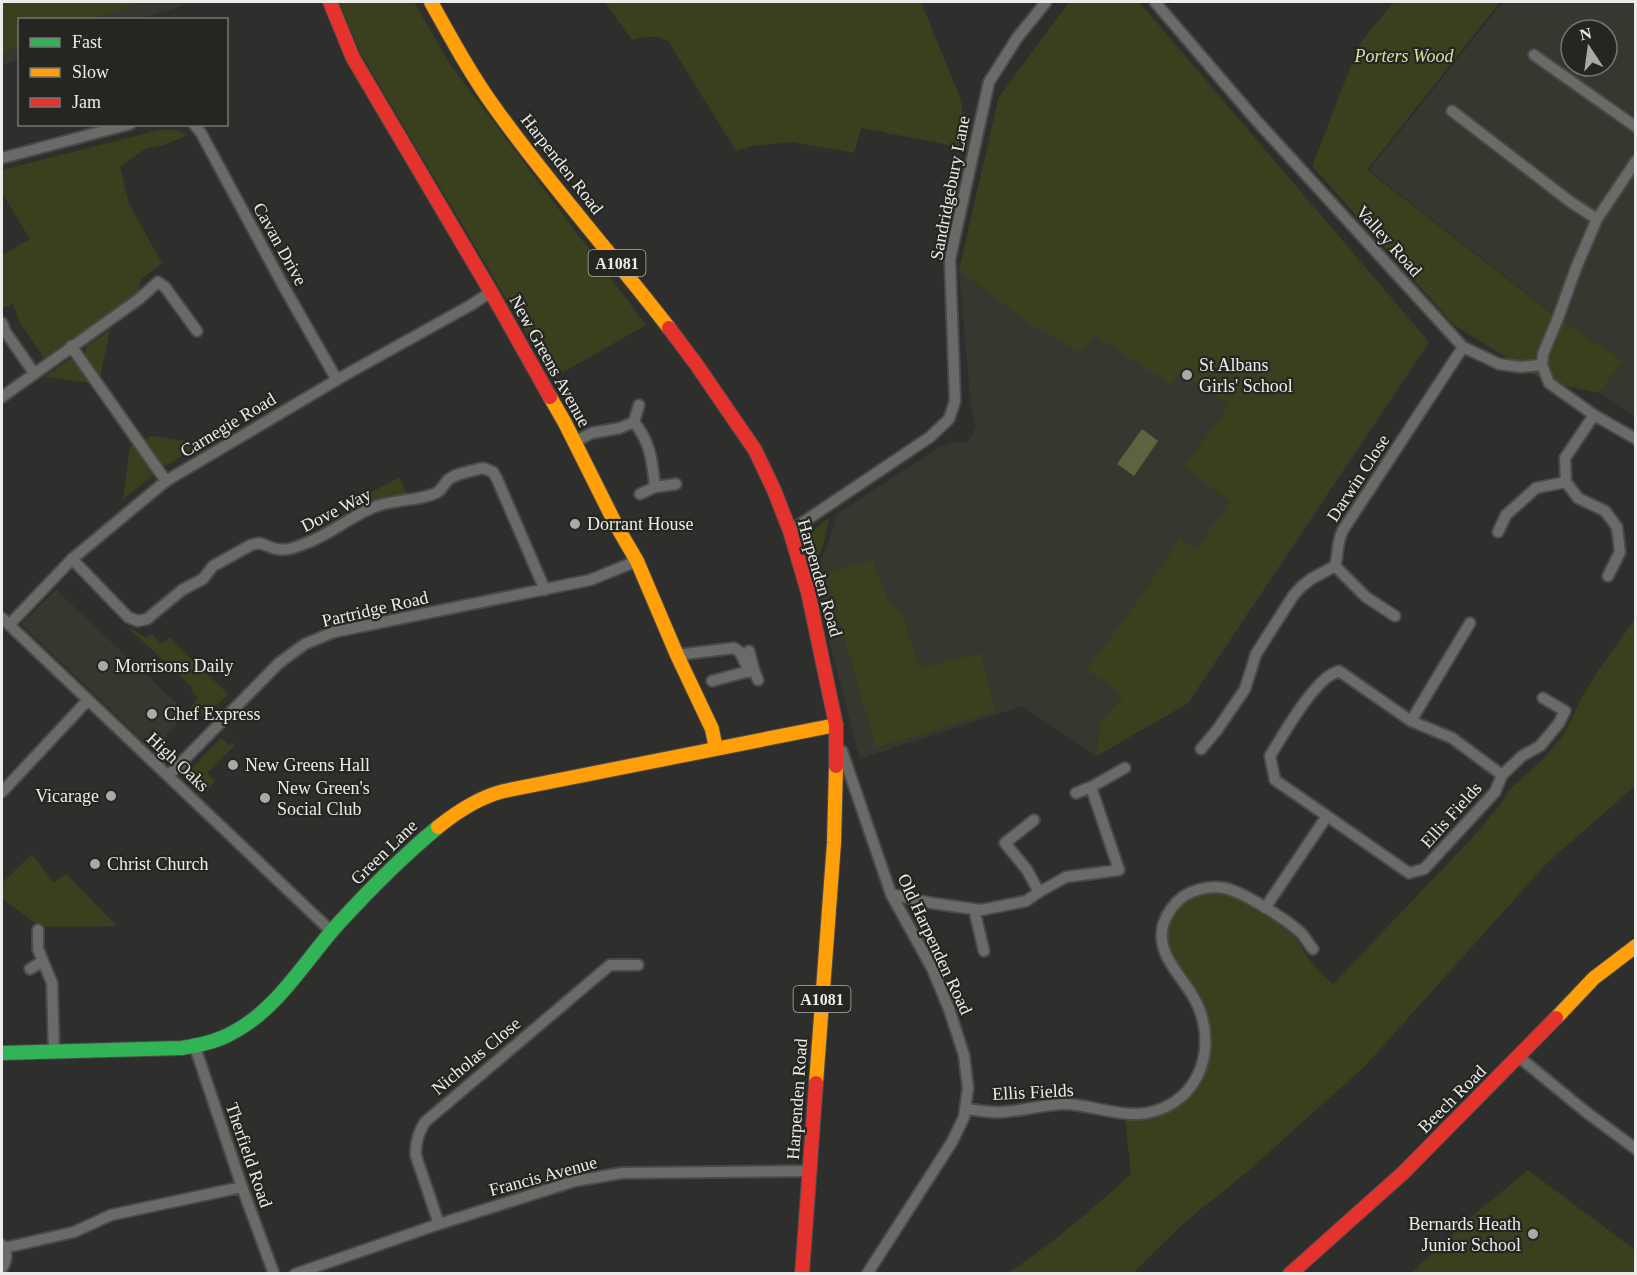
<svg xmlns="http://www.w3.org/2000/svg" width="1637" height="1275" font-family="'Times New Roman',serif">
	<rect width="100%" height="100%" fill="#2e2f2d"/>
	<path fill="#36382f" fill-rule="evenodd" d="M2,2H195L140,19L20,20L19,59L2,65Z
		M1069,2H1139L1429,342L1188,703L1097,756L1022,706L860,759L813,578L828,545L837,514L940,447L956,442L968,443L976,427L971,408L959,270L999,97Z
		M1503,2H1635V416L1599,393L1622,361L1559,318L1369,170ZM1571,30H1607V66H1571Z
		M56,590L187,713L153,750L21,624Z"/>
	<path fill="#3a3f1e" d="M2,2H140L91,19L20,20L19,46L2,53Z
		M339,2H414L450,64L646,325L553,378L361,54Z
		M605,2H921L960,97L969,149L861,128L854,153L791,142L752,146L736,151L668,41C656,34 645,37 632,40Z
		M1069,2H1139L1429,342L1188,703L1097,756L1100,722L1124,696L1087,670L1162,567L1180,538L1196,549L1230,501L1184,467L1230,404L1179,373L1171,385L1095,335L1081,353L1030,324L959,270L999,97Z
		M1394,2H1500L1367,170L1558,318L1623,361L1599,393L1546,382L1454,325L1312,166L1360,43Z
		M159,130H177L188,135L164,145L145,149L120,167L129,204L162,263L141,279L138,293L44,358L20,323L13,304L2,308V255L30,239L2,193V170Z
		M110,330L100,378C93,368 81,358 87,346Z
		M70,359L78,363L92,383L44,377Z
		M151,436L202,443L166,466L160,463L144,441Z
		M135,444L152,470L153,476L123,499L130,447Z
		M399,477L407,494L391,498L369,506L358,500Z
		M829,518L823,546L814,566C806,536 804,537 829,518Z
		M873,560L888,601L901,611L920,668L980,653L996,711L876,748L826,573Z
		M1635,619V786L1548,862L1365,1066L1247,1172L1185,1222L1133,1273L1007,1274C1051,1244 1092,1210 1131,1174L1125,1119C1182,1121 1220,1080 1209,1023C1207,1014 1205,1004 1201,996C1191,976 1172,965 1168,943C1166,928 1172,911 1184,902C1213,880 1243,901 1267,917C1278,924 1287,929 1296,939C1301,944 1304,952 1308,958C1315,967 1325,977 1333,984L1473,837L1501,804L1510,789L1543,759L1564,734L1583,695L1598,671Z
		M124,624L146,638L152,634L161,644L170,638L228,694L205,717L191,706L198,698L191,691L192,687Z
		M221,738L229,745L232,742L235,745L207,773L215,781L207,791L188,772Z
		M32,854L54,883L66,874L117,926L40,927L2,898V883Z
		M1528,1170L1635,1250V1273H1411L1470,1218Z"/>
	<path fill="#5c633e" d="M1142,429L1158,441L1134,476L1117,464Z"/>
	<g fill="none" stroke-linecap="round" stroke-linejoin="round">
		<g stroke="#494a48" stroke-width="14">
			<path id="street" d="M1155,2L1256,120L1463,347L1499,364L1520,367L1542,365
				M1534,55L1636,127
				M1452,111L1572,203L1597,219
				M194,124L201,133L284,287L337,380
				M2,158L130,124
				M1636,161L1597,219L1576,268L1558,318L1543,354L1542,365L1549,383L1594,415L1636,439
				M2,323L5,331L34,373
				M71,346L166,481
				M2,397L139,299L158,282L165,287L197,331
				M1594,415L1565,458L1566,482L1578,498L1605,511L1617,527L1620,552L1608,576
				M634,422C651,443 652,461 655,487L640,494
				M634,422L639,405
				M574,442L592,433L620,428L634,422
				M655,487L676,484
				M790,531L930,437L949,419L955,401L950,259L989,82L1017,38L1046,2
				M1498,532L1506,515L1536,488L1566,482
				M72,559L128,617L138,621L147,619L182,590L203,579L213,566L251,545C263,540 267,548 277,549C285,551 297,547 304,544C331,535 351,515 377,506C395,499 420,501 436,493C442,490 443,485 448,480C456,473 472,471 483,468L493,472L497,479L545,590
				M1335,566C1339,552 1336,544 1343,530L1463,347
				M1335,566L1366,597L1395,616
				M2,618L331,931
				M9,625L72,559L166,481L345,375L471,305L491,292
				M749,651L754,670L758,680
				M677,655L734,648L740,652L749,672
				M712,681L753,670
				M1411,721L1470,623
				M1201,749L1217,730L1245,689L1256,654L1293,596L1301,587L1311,579L1335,566
				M842,751L891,894L932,968L949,1009L964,1055L968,1088L964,1117L952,1142L867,1274
				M1502,775L1522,756L1540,746L1559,723L1565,711L1543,698
				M168,776L279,663L305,644L334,632L590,580L637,561
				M2,792L88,700
				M1076,793L1091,787
				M1034,820L1005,843L1027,870L1039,892
				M891,894L931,903L981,910L1026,901L1039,892L1066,877L1119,870L1091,787L1125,768
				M1265,908L1327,816L1275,780L1270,756C1284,733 1306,695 1326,678C1330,675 1334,673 1339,671L1411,721L1452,738L1502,775L1495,792L1424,869L1409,873L1327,816
				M974,909L984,951
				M38,930V949L52,983L54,1051
				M30,969L43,961
				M195,1047L242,1187L274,1274
				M1519,1057L1586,1112L1636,1149
				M966,1109C978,1110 990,1113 1002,1112C1024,1111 1044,1104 1066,1104C1090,1105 1114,1115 1138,1114C1194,1110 1219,1055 1198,1006C1187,979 1155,958 1163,925C1167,913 1174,903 1184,896C1196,889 1211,886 1224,888C1242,891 1289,921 1302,934C1306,939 1309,944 1313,949
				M439,1224L416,1156C415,1143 418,1133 425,1122L610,965H638
				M2,1245C8,1252 7,1261 2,1268
				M4,1248L74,1232L111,1215L242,1187
				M295,1274L439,1224L575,1181L622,1173L810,1171"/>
		</g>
		<g stroke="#494a48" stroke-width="16">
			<path id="fast" d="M2,1053L182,1048C199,1045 215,1042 230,1034C277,1011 305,960 339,923C370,889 403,856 438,827"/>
		</g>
		<g stroke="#494a48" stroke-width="16">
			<path id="slow" d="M431,2C451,38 471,75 495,108C549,184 612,254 669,328
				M550,397L565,423L616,525L637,561L677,655L712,729L716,749
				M438,827C458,811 479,797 504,791L836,725
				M1556,1018L1594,978L1636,946
				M816,1083L834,843L836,766"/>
		</g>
		<g stroke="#494a48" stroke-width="16">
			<path id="jam" d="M330,2L353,58L491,292L550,397
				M669,328L696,364L755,450L774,490L790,531L808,592L836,725V766
				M802,1274L816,1083
				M1290,1274L1403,1173L1556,1018"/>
		</g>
		<use href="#street" stroke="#6a6a68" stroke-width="10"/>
		<use href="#fast" stroke="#30b455" stroke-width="14"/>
		<use href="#slow" stroke="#ff9f0a" stroke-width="14"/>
		<use href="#jam" stroke="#e5322d" stroke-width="14"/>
	</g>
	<g fill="#a9aaa7" stroke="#252622" stroke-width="2">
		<circle cx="1187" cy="375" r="6"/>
		<circle cx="575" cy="524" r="6"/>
		<circle cx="103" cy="666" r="6"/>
		<circle cx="152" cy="714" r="6"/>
		<circle cx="233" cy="765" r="6"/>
		<circle cx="111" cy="796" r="6"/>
		<circle cx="265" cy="798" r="6"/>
		<circle cx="95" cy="864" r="6"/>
		<circle cx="1533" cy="1234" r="6"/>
	</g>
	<g text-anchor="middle" stroke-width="4.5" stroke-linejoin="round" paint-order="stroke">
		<g fill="#252622" stroke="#b0b1ad" stroke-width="1.5">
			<rect x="588.5" y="250" width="57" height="26" rx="4.5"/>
			<rect x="793.5" y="986" width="57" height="26" rx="4.5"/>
		</g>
		<g font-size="16" font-weight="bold" fill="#ebece9">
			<text x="617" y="269">A1081</text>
			<text x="822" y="1005">A1081</text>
		</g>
		<g font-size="18" font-style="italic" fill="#d6e39e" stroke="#252622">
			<text x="1404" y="62">Porters Wood</text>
		</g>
		<g font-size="18" fill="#ebece9" stroke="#252622">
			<text transform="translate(562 164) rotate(52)" y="6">Harpenden Road</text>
			<text transform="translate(950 188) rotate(-79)" y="6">Sandridgebury Lane</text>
			<text transform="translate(1389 241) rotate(48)" y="6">Valley Road</text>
			<text transform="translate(280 244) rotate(61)" y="6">Cavan Drive</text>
			<text transform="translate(550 361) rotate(61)" y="6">New Greens Avenue</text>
			<text transform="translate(228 425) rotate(-31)" y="6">Carnegie Road</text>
			<text transform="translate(1358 478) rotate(-57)" y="6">Darwin Close</text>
			<text transform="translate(336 510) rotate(-27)" y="6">Dove Way</text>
			<text transform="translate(820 578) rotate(74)" y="6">Harpenden Road</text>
			<text transform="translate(375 609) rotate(-13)" y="6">Partridge Road</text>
			<text transform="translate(178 762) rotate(43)" y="6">High Oaks</text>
			<text transform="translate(1451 815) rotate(-48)" y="6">Ellis Fields</text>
			<text transform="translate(384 852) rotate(-44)" y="6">Green Lane</text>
			<text transform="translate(935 944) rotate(65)" y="6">Old Harpenden Road</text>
			<text transform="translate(476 1056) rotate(-40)" y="6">Nicholas Close</text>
			<text transform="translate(1033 1092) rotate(-3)" y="6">Ellis Fields</text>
			<text transform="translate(797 1099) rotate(-86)" y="6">Harpenden Road</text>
			<text transform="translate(1452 1099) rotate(-45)" y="6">Beech Road</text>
			<text transform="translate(249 1155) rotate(71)" y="6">Therfield Road</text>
			<text transform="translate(543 1176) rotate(-15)" y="6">Francis Avenue</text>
		</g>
		<g font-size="18" fill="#ebece9" stroke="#252622" text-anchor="start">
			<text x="1199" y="371">St Albans<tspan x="1199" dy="21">Girls' School</tspan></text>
			<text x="587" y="530">Dorrant House</text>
			<text x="115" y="672">Morrisons Daily</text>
			<text x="164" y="720">Chef Express</text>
			<text x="245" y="771">New Greens Hall</text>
			<text x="277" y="794">New Green's<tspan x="277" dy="21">Social Club</tspan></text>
			<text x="99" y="802" text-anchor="end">Vicarage</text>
			<text x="107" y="870">Christ Church</text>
			<text x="1521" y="1230" text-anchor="end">Bernards Heath<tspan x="1521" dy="21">Junior School</tspan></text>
		</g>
	</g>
	<rect width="1637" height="1275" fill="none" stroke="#ebece9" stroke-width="6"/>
	<rect x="18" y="18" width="210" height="108" fill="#252622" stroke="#747572" stroke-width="1.5"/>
	<rect x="30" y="38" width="30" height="9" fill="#30b455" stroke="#747572" stroke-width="1.5"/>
	<text x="72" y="48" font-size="18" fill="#ebece9">Fast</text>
	<rect x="30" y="68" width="30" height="9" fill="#ff9f0a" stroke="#747572" stroke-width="1.5"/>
	<text x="72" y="78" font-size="18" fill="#ebece9">Slow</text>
	<rect x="30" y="98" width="30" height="9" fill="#e5322d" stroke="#747572" stroke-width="1.5"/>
	<text x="72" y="108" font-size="18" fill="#ebece9">Jam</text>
	<g transform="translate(1589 48) rotate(347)"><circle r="28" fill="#252622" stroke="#747572" stroke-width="1.5"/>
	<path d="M0-4.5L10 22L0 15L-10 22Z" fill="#a9aaa7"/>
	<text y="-9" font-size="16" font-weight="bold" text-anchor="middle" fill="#ebece9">N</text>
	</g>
</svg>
